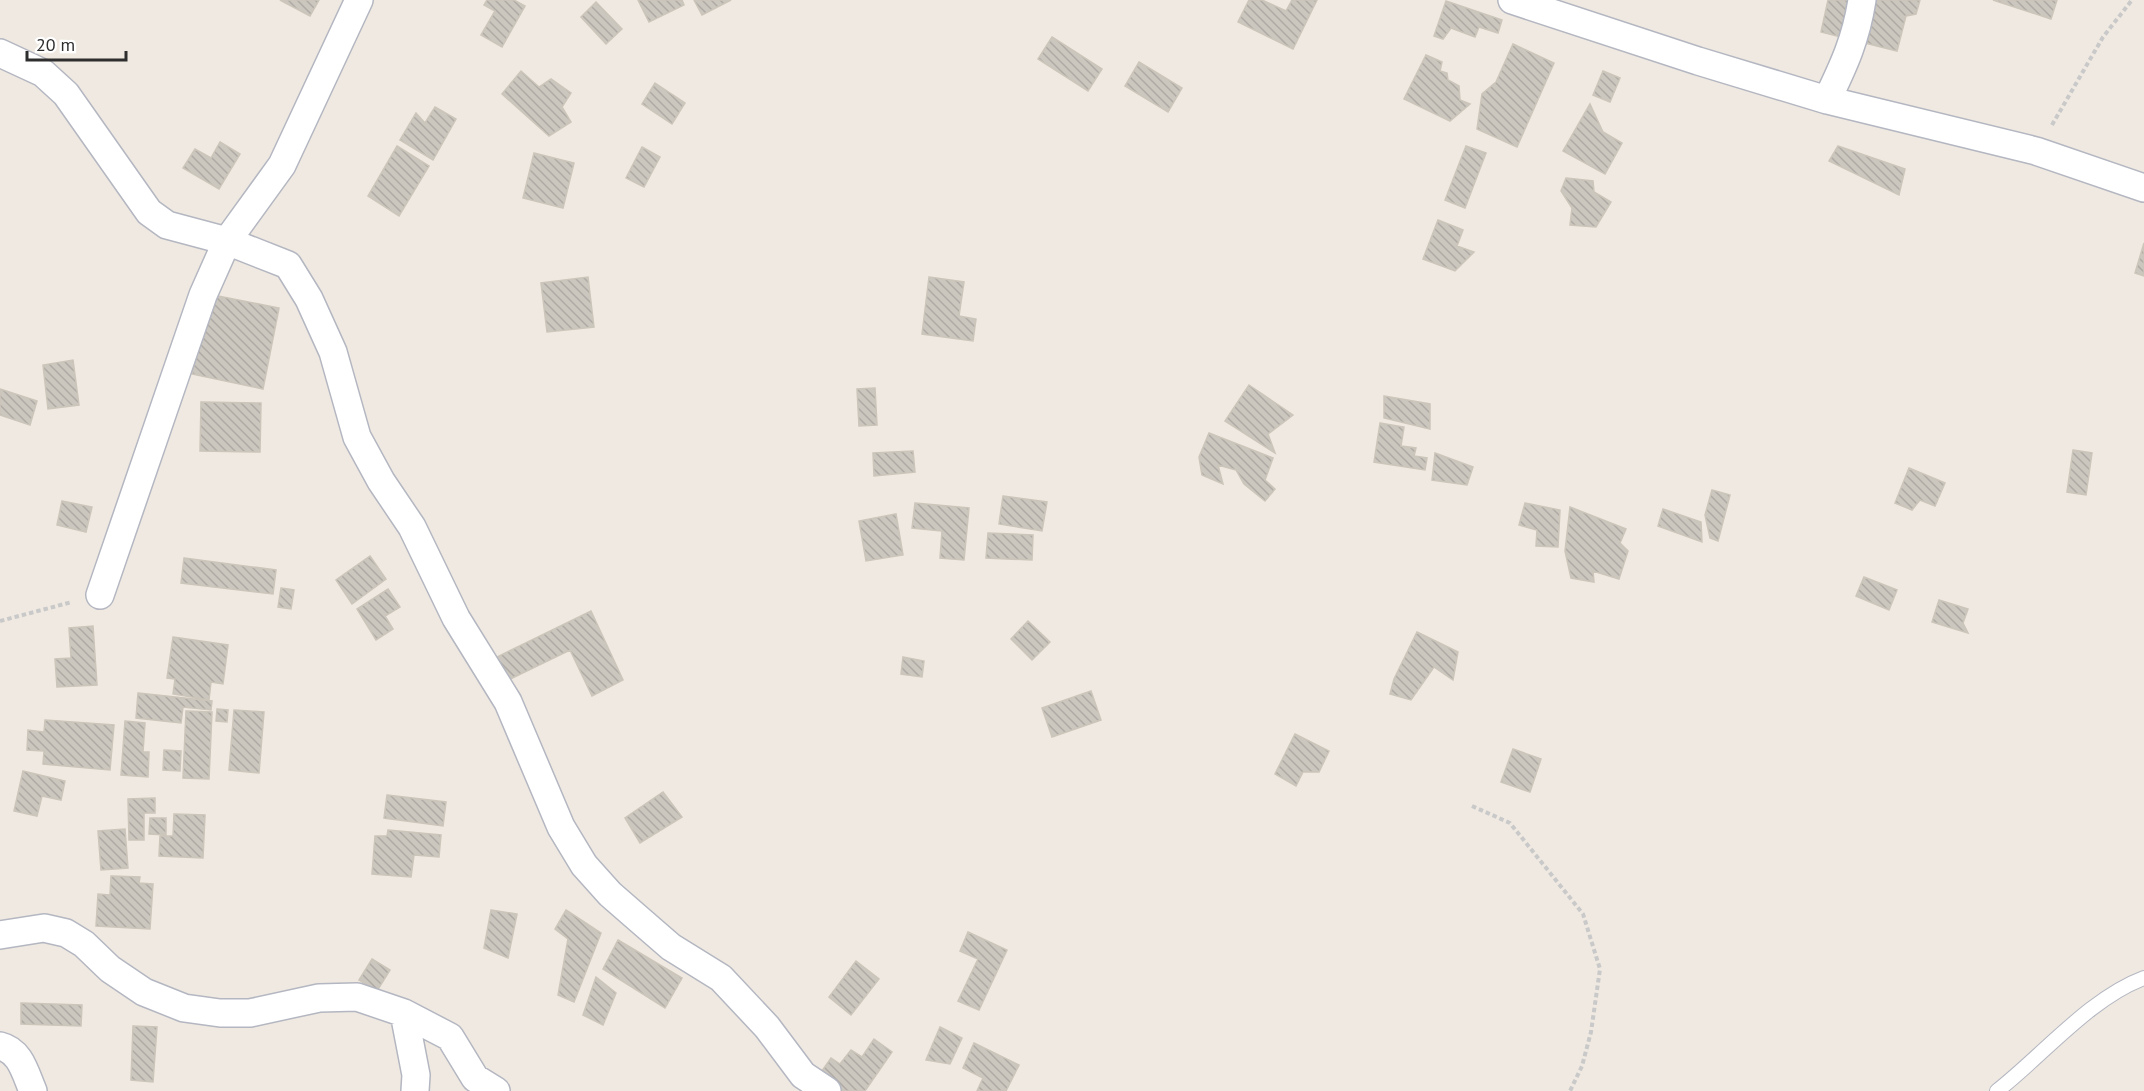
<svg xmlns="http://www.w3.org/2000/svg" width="2144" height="1091" font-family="'PT Sans',sans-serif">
	<defs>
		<pattern id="building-back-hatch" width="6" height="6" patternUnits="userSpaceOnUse" patternTransform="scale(1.5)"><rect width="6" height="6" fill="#cbc7bf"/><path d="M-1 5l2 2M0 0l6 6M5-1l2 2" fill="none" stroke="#afaba4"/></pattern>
	</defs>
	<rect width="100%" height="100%" fill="#efe9e1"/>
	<path fill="url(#building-back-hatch)" stroke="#cbc5ba" stroke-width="1.5" d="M280,0H319L310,16Z
		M487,0H514L525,6L502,47L481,35L495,11L484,5Z
		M638,0H682L684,5L649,22Z
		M694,0H731L702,15Z
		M1249,0H1262L1286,11L1292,0H1317L1293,49L1238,22Z
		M1828,0H1920L1916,14L1906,16L1897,51L1821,32Z
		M1993,0H2057L2051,19Z
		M1446,1L1502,20L1498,33L1479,27L1475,37L1451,28L1443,39L1434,36Z
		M596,2L622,29L606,44L581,17Z
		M1052,37L1102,69L1088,91L1038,59Z
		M1513,44L1554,63L1517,147L1477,129L1482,94L1496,82Z
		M1426,55L1442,62L1440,71L1447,73L1448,80L1459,86L1460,100L1470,104L1450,121L1404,99Z
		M1139,62L1182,88L1168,112L1125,86Z
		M521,71L539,87L551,79L571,93L562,107L571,122L549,136L502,94Z
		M1603,71L1620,78L1610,102L1593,95Z
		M655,83L685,103L672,124L642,104Z
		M1590,104L1603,132L1622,143L1605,174L1563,151Z
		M435,107L456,119L433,160L400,140L416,113L425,123Z
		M220,142L240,154L219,189L183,168L195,149L211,158Z
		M397,146L429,166L399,216L368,196Z
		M1466,146L1486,153L1465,208L1445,200Z
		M1838,146L1905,169L1899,195L1829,161Z
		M642,147L660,157L644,187L626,178Z
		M534,153L574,163L563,208L523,198Z
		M1566,178L1593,181L1594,192L1611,202L1596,227L1570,225L1572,208L1561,191Z
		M1438,220L1463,230L1457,246L1474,252L1455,271L1423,259Z
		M2144,243V276L2135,273Z
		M588,277L594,327L547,332L541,283Z
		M929,277L964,282L959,316L976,319L973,341L922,334Z
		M208,294L279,308L263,389L192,374Z
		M73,360L79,405L48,409L43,365Z
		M1249,385L1293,415L1268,434L1275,453L1225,421Z
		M875,388L877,425L859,426L857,389Z
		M0,389L37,401L30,425L0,415Z
		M1384,396L1430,404V429L1384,418Z
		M201,402L261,403L260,452L200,451Z
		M1380,423L1404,427L1401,446L1416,448L1414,456L1427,458L1425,470L1374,462Z
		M1209,433L1273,458L1265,480L1275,489L1265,501L1244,484L1236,470L1218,465L1223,484L1202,475L1199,457Z
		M2073,450L2092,453L2086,495L2067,492Z
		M913,451L915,472L874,476L873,453Z
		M1435,453L1473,467L1467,485L1432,480Z
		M1909,468L1945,483L1935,506L1920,500L1912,510L1895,503Z
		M1712,490L1730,495L1718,541L1710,538L1705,515Z
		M1003,496L1047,502L1042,531L999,524Z
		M62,501L92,507L86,532L57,525Z
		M915,503L969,508L964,560L940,558L942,531L912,528Z
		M1525,503L1560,510L1558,547L1536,546L1537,530L1519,525Z
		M1570,507L1626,529L1620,543L1628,551L1619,579L1593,571L1594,582L1571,578L1565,551Z
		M1663,509L1701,522L1702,542L1658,526Z
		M896,514L903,555L866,561L859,521Z
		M988,533L1033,535L1032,560L986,558Z
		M370,556L386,579L352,604L336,580Z
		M184,558L276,570L273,594L181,583Z
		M1864,577L1897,590L1889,610L1856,596Z
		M281,588L294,590L291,609L278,607Z
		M388,589L400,607L385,616L393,629L376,640L357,609Z
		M1939,600L1968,609L1963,623L1968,633L1932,622Z
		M591,611L623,680L592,696L570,650L502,683L491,660Z
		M1028,621L1050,642L1032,660L1011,639Z
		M93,626L97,685L57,687L55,659L71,658L69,628Z
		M1417,632L1458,652L1453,680L1434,667L1411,700L1390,694L1394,679Z
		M173,637L228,645L223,684L211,682L209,700L173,694L175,679L167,678Z
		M903,657L924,661L922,677L901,674Z
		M1091,691L1101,720L1052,737L1042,708Z
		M138,693L212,701L211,710L183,707L181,723L136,718Z
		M217,709L228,710L227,722L216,721Z
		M234,710L264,712L259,773L229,770Z
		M186,711L212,712L209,779L183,778Z
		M45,720L114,725L110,770L43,764L44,751L27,750L28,730L44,732Z
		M125,721L145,723L143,752H149L148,777L121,775Z
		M1295,734L1329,751L1319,772H1303L1296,786L1275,774Z
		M1513,749L1541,759L1530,792L1501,782Z
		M164,750L181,751L180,771L163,770Z
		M23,771L65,781L61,800L42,796L37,816L14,811Z
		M663,792L682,817L640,843L625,818Z
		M387,795L446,802L443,826L384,818Z
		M155,798V813H144V840H129L128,799Z
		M174,814L205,815L203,858L159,856L160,836H173Z
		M150,818H166V835L149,834Z
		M125,829L128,868L101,870L98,831Z
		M388,830L441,835L439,857L414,855L411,877L372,874L375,836H387Z
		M111,876L140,877L139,883L153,884L150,929L96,926L98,894L110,895Z
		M491,910L517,914L508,958L484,948Z
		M566,910L601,933L574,1002L558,995L568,939L555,929Z
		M968,932L1007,950L979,1010L958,1001L978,959L960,951Z
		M618,940L682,978L665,1008L603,969Z
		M372,959L390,970L377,991L359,980Z
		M856,961L879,979L851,1015L829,997Z
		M596,977L616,993L603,1025L583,1015Z
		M21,1003L82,1005L81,1026L21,1024Z
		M133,1026L157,1027L153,1082L131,1080Z
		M940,1027L962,1038L950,1064L926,1060Z
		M874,1039L892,1052L865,1091H842L819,1075L831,1058L840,1064L851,1050L862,1057Z
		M974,1043L1019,1065L1006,1091H977L983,1078L963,1068Z"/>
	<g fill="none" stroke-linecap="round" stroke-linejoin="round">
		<g stroke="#b4b7c1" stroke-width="16">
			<path id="lane" d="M1997,1091C2042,1056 2090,998 2144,978"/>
		</g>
		<g stroke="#b4b7c1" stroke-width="30">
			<path id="street" d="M1512,0L1698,61L1827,100L2036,151L2144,188
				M0,53L43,73L66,94L149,212L167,225L227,241L288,265L309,299L333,352L357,437L381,481L412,527L456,618L508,702L561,827L584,865L610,894L641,921L671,947L721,978L767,1027L803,1075L827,1091
				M1827,100C1844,65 1856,39 1862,0
				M100,595L203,295L227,241L282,165L359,0
				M0,935L44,928L66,933L84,944L110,969L144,992L184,1008L220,1013H250L319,998L357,997L404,1013L450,1037L475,1078L496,1091
				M404,1013L416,1075L415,1091
				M0,1046C21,1051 25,1073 33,1091"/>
		</g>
		<path stroke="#c9c9c9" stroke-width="4" stroke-dasharray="4.5 3" stroke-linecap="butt" d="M2052,125L2103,37L2132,0
			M0,621L72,602
			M1472,806L1510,823L1583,914L1600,969L1591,1032L1582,1066L1570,1091"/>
		<use href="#lane" stroke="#fff" stroke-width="14"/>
		<use href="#street" stroke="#fff" stroke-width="27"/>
	</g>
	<path d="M27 51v9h99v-9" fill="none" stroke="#2e2e2e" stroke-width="3"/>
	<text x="36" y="51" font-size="18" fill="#2e2e2e" stroke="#ffffff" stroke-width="4.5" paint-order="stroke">20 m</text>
</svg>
